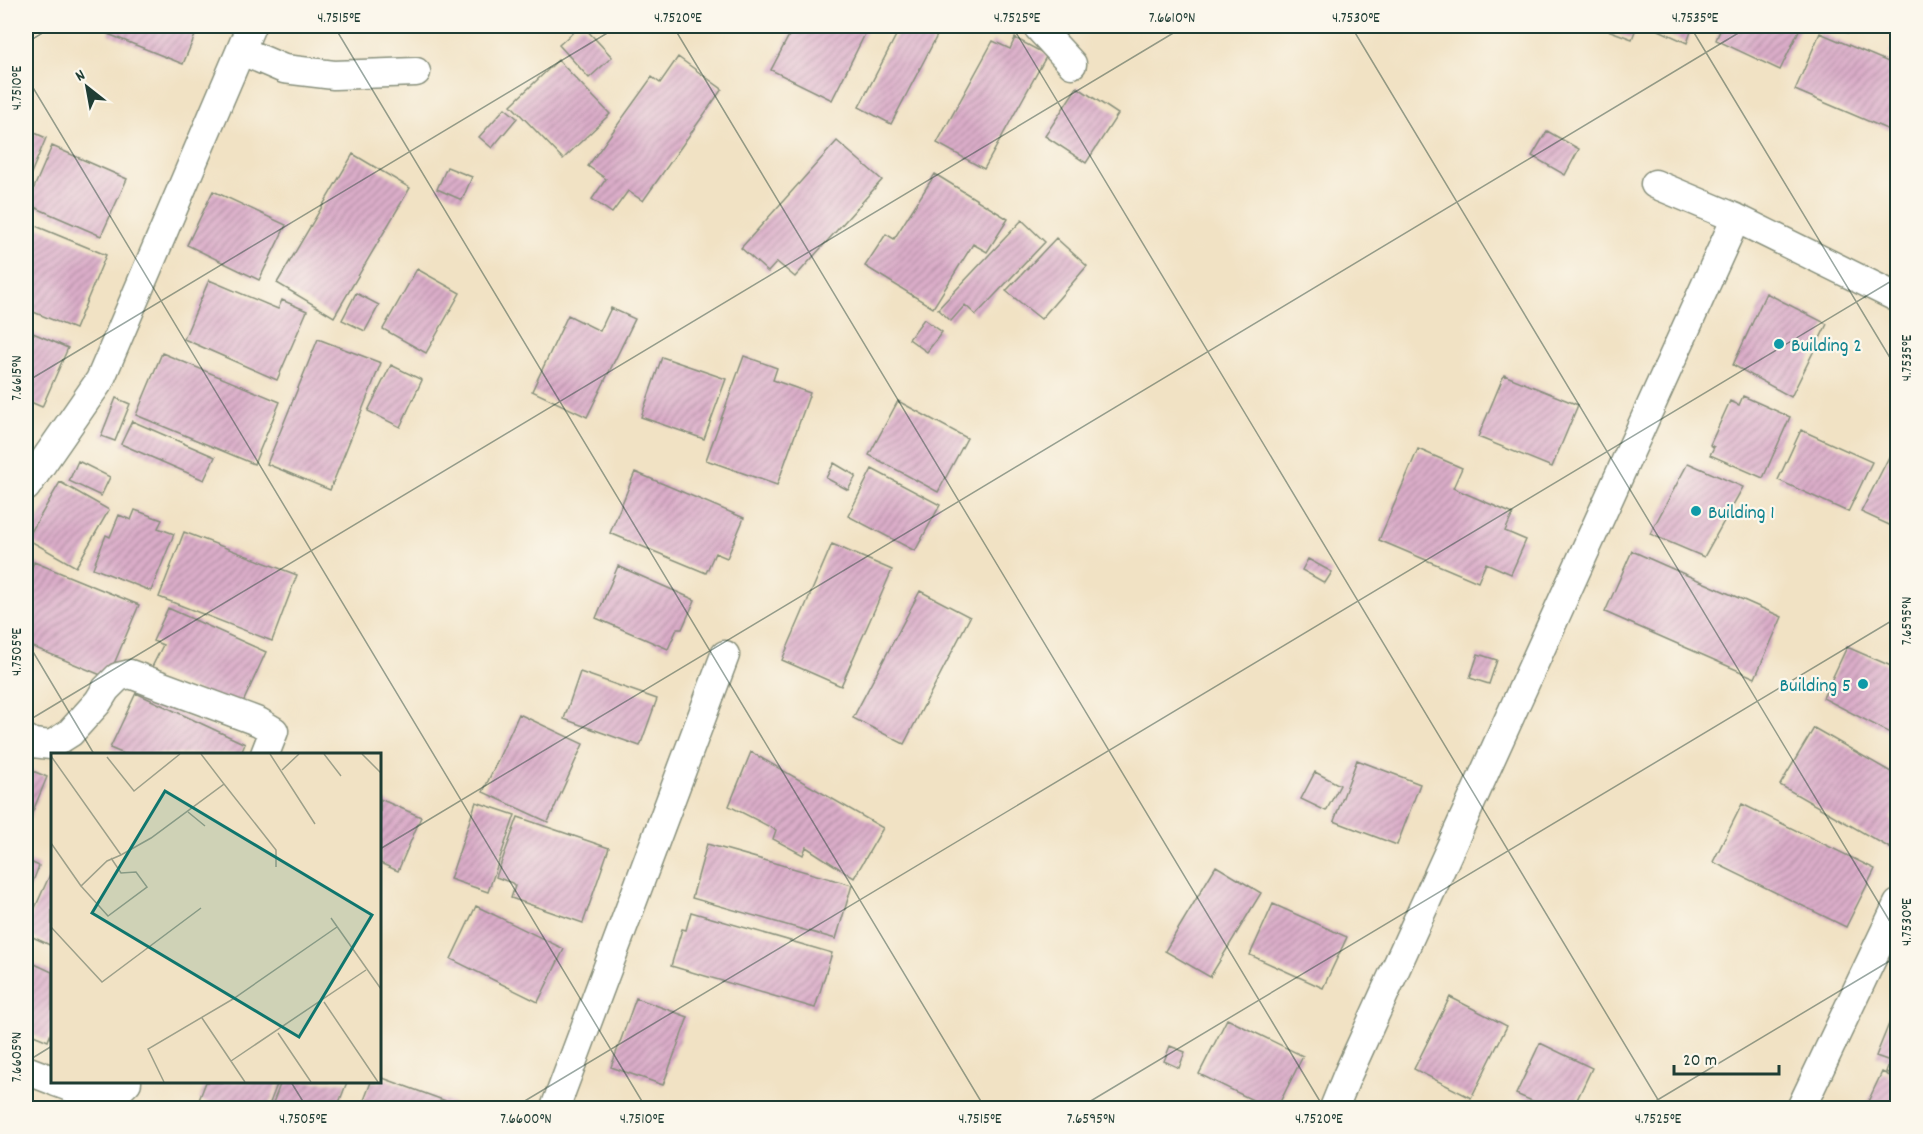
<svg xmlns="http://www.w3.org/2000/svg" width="1923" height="1134" font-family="Dekko,sans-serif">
	<defs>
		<pattern id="building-hatch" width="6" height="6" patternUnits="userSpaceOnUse" patternTransform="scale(1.5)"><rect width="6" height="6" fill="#dbadc9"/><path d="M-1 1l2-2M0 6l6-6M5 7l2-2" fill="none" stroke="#b18ea4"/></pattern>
	</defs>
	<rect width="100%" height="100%" fill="#fbf7ec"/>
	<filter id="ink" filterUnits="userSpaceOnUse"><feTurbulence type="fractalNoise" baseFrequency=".0167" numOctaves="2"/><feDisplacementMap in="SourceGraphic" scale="12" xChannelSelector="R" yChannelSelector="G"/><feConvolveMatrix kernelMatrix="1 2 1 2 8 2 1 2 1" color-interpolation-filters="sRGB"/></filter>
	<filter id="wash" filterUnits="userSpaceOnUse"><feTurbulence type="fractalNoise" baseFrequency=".008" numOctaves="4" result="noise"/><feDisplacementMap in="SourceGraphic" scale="24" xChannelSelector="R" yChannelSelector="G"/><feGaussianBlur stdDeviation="1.35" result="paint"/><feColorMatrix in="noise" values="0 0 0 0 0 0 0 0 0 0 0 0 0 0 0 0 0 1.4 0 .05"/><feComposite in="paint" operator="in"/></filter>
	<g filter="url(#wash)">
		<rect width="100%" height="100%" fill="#f1e2c4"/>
		<g id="blocks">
			<path fill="url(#building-hatch)" d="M111,26H199L183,64L108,34Z
				M580,26H583L612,57L589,78L559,45Z
				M794,26H869L832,100L771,70Z
				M901,26H942L891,124L859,107Z
				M1597,26H1637L1632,39Z
				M1650,26H1693L1687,43Z
				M1722,26H1801L1780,70L1716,40Z
				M1834,26H1852L1848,33Z
				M1898,31V55L1889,53Z
				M1820,33L1898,66V109L1889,130L1795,90Z
				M1015,38L1047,55L984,169L937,143L993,41L1010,49Z
				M678,57L722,89L643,201L628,191L612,213L592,199L606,179L588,166L652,77L660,83Z
				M558,60L610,114L563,159L511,105Z
				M1077,87L1118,114L1086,163L1045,136Z
				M505,108L517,118L492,148L479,137Z
				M26,129L46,138L26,185Z
				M1547,131L1579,149L1565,175L1532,156Z
				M837,141L882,180L795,277L777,262L768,272L741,248Z
				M52,146L127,179L101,236L27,204Z
				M353,154L410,188L334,317L277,283Z
				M447,167L472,177L462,200L437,189Z
				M935,174L1008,219L987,252L973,244L933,308L865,266L886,234L894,239Z
				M213,191L286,225L259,280L187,245Z
				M1022,220L1045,242L976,315L965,305L951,321L938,309Z
				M26,222L106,255L75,329L26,309Z
				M1056,238L1087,266L1041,319L1006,291Z
				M417,269L460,293L426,353L383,329Z
				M209,280L278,309L282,300L307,311L277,380L184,339Z
				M356,293L379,305L365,331L342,320Z
				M1766,293L1827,324L1791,397L1733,365Z
				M611,308L635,319L587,417L532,391L568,315L600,331Z
				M924,319L942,332L927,352L909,339Z
				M26,330L68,348L42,407L26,400Z
				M318,339L381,363L330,490L267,464Z
				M162,353L280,402L254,464L136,415Z
				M744,356L777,368L773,380L810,393L777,485L706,460Z
				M662,357L726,379L704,439L641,417Z
				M391,365L422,380L400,427L368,411Z
				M1504,375L1578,405L1552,467L1478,437Z
				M1743,396L1790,417L1763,478L1710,455L1714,447L1710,445L1730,401L1739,405Z
				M116,398L130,404L115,441L101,436Z
				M898,401L967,438L938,492L869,455Z
				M132,421L215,457L204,480L121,444Z
				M1801,430L1872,462L1848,512L1778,480Z
				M1418,449L1462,468L1453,488L1513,514L1505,531L1526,540L1511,574L1486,563L1478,582L1379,540Z
				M1889,457L1898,462V529L1861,512Z
				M78,461L110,477L101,496L69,481Z
				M834,463L856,476L848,490L826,478Z
				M1688,463L1743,487L1704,557L1650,534Z
				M872,469L940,505L915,551L848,516Z
				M635,472L744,518L727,558L715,553L706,573L610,533Z
				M60,482L109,510L76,567L27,539Z
				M135,510L162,520L158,528L174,534L151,591L93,568L106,535L110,537L119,515L131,520Z
				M184,532L297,575L272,641L159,597Z
				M832,544L892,570L841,686L782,660Z
				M1632,551L1782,617L1755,678L1605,612Z
				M1308,559L1332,572L1325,583L1302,570Z
				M34,562L139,605L108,678L26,644V583Z
				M618,566L695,600L682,629H677L668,649L596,618Z
				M920,591L970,617L904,744L853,718Z
				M168,608L266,652L240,709L151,669L163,645L153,641Z
				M1847,647L1898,669V737L1823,698Z
				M1478,654L1497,660L1489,684L1470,678Z
				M580,672L657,699L640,746L564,719Z
				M136,693L245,744L241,754H124L110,748Z
				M519,714L583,744L548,822L483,792Z
				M1814,728L1898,776V806L1890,819L1898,823V846L1895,851L1780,785Z
				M751,752L883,828L854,878L806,847L803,855L773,839L776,830L729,806Z
				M1357,760L1420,784L1397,845L1334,821Z
				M26,768L47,777L26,828Z
				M1315,772L1340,785L1326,811L1301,799Z
				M380,799L421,817L398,871L380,863Z
				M476,802L515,815L488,892L450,879Z
				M1742,804L1875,869L1846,927L1713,862Z
				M518,817L609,848L583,923L511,898L515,886L512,883L496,877Z
				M707,844L852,885L836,939L692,898Z
				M26,860L39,866L26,899Z
				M1216,866L1261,893L1210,977L1165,951Z
				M52,870V946L26,934V928Z
				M1273,904L1347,937L1323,988L1250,955Z
				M476,906L564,949L538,1002L451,959Z
				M691,912L832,953L815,1008L671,966L682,929L686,930Z
				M26,960L52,972V1030L48,1041L26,1032Z
				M1450,997L1507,1026L1471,1098L1414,1069Z
				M636,998L688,1017L663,1085L611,1067Z
				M1227,1019L1303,1056L1277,1108H1269L1199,1074Z
				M1891,1019L1898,1022V1076L1886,1072L1890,1061L1876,1056Z
				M1540,1043L1592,1068L1573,1108H1548L1516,1094Z
				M1170,1046L1185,1052L1179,1068L1164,1061Z
				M1882,1072L1898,1080V1108H1865Z
				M380,1077L465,1108H361L371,1082H380Z
				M206,1082H278L268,1108H223L199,1100Z
				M281,1082H347L337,1108H271Z"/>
		</g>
	</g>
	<g filter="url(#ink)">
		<use href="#blocks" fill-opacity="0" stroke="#88907c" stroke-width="1.5"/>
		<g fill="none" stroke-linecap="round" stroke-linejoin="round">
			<g stroke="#88907c" stroke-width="31">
				<path id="minor" d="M1037,26L1072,64
					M242,51L284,69L334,75L416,72
					M1655,184L1736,218L1898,298
					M26,487L100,380L251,26
					M26,739L33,743L51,745L70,733L98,702L106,689L118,677L130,674L259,722L274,731L265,754
					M26,1070L52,1080
					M56,1082L89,1094L120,1089L127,1082
					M555,1108L725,655
					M1334,1108L1347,1076L1736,218
					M1801,1108L1898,904"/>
			</g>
			<use href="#minor" stroke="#fff" stroke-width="28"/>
		</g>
	</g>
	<path fill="none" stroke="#1f3d34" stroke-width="1.5" stroke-opacity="0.45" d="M334,26L985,1108M673,26L1324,1108M1012,26L1663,1108M1351,26L1898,935M1690,26L1898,371M26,43L54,26M26,76L646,1108M26,382L619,26M26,640L94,754M26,722L1185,26M380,849L1750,26M26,1062L52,1046M291,1082L307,1108M513,1108L1898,277M1079,1108L1898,617M1644,1108L1898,956"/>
	<g fill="#0f9aa8" stroke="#fbf7ec" stroke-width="2">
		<circle cx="1779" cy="344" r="6"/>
		<circle cx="1696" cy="511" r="6"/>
		<circle cx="1863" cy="684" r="6"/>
	</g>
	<g text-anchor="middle" stroke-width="4.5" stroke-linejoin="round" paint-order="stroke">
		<g font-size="20" fill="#0d838f" stroke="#fbf7ec" text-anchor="start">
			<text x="1791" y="351">Building 2</text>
			<text x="1708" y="518">Building 1</text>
			<text x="1851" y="691" text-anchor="end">Building 5</text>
		</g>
	</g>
	<g transform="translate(51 753)">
		<rect width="330" height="330" fill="#f1e2c4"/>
		<path fill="none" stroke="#9da08a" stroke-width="1.5" d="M219,1L264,71M273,1L290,23M311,1L330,20M0,3L70,102L100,85L173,31L150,1M56,4L83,38L129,1M231,17L248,1M173,31L225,97V114M137,59L154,73M0,90L30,133L56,108L70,102M30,133L57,163L96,134L85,119L70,120L60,105M280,165L330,236M0,174L51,229L150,155M273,249L327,329M151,265L194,329M227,280L260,329M180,308L315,217M113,329L97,296L182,246L286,174"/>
		<path fill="#0f766e" fill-opacity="0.15" stroke="#0f766e" stroke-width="3" d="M114,38L321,162L248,284L41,160Z"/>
		<rect width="330" height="330" fill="none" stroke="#1f3d34" stroke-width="3"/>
	</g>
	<rect width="1923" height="1134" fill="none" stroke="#fbf7ec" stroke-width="66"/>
	<g transform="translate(87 87) rotate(329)" stroke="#fbf7ec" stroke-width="4.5" paint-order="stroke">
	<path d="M0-4.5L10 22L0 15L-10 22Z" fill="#1f3d34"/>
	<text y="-9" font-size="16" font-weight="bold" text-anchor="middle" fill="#1f3d34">N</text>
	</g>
	<path d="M1674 1065v9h105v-9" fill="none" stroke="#1f3d34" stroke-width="3"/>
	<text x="1683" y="1065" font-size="18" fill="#1f3d34" stroke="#fbf7ec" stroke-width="4.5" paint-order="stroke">20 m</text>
	<rect x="33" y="33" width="1857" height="1068" fill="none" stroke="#1f3d34" stroke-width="2"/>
	<g font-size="15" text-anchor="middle" fill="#1f3d34">
		<text x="339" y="22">4.7515°E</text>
		<text x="678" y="22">4.7520°E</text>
		<text x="1017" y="22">4.7525°E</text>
		<text x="1172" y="22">7.6610°N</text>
		<text x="1356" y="22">4.7530°E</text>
		<text x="1695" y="22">4.7535°E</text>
		<text transform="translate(16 88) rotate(-90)" y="5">4.7510°E</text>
		<text transform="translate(1906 358) rotate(-90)" y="5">4.7535°E</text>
		<text transform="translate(16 378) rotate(-90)" y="5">7.6615°N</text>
		<text transform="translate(1906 621) rotate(-90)" y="5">7.6595°N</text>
		<text transform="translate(16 652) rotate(-90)" y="5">4.7505°E</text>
		<text transform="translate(1906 922) rotate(-90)" y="5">4.7530°E</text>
		<text transform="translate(16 1057) rotate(-90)" y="5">7.6605°N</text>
		<text x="303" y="1123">4.7505°E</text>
		<text x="526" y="1123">7.6600°N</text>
		<text x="642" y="1123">4.7510°E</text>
		<text x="980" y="1123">4.7515°E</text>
		<text x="1091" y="1123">7.6595°N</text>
		<text x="1319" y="1123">4.7520°E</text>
		<text x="1658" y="1123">4.7525°E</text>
	</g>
</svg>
